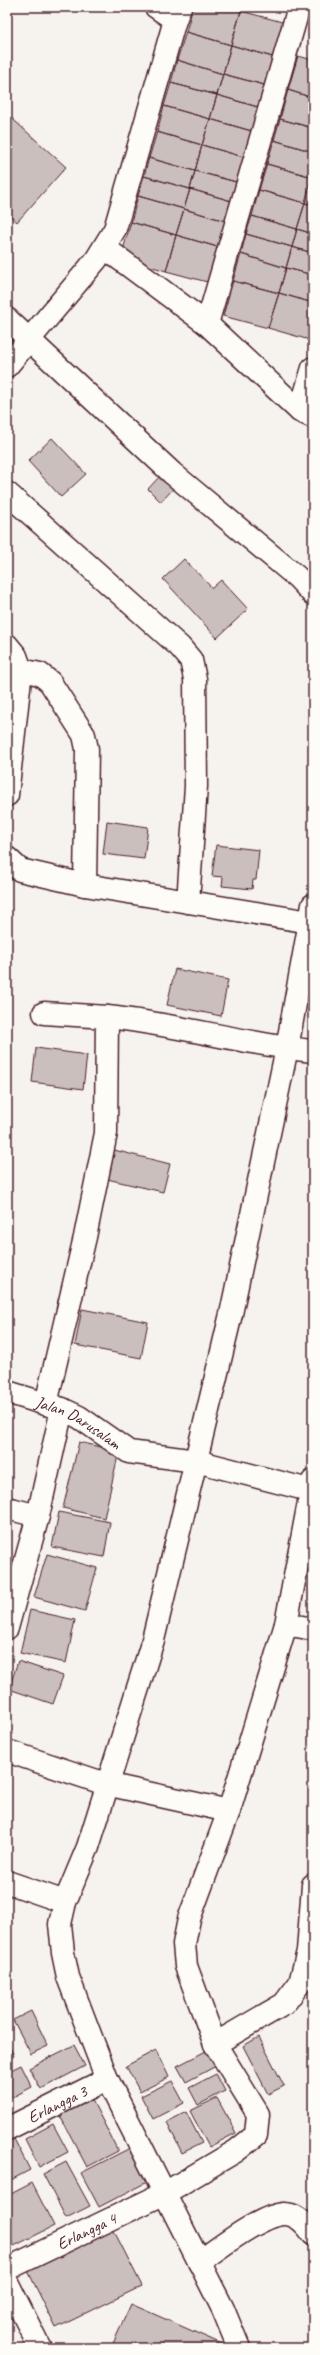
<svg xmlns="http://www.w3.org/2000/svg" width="320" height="2355" font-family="Caveat,sans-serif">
	<rect width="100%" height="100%" fill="#f6f3ef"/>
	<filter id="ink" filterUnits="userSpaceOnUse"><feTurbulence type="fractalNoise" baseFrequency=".025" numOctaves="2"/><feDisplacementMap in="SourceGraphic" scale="8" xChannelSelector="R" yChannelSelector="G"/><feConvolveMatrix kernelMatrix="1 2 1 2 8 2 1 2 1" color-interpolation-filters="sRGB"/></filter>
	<g filter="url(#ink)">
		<path fill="#cbbfbe" stroke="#4a1f2b" d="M193,7H229L241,11L231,45L186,32Z
			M241,11L286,23L276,58L231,45Z
			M186,32L231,45L223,74L177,60Z
			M231,45L276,58L268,86L223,74Z
			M298,56L313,60V98L288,90Z
			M177,60L223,74L217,95L171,83Z
			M223,74L268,86L261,108L217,95Z
			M171,83L217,95L210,119L164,106Z
			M288,90L313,98V128L280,119Z
			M217,95L261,108L255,132L210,119Z
			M164,106L210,119L202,145L157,132Z
			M7,114L66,167L17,222L7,213Z
			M210,119L255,132L247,158L202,145Z
			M280,119L313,128V152L274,140Z
			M157,132L202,145L195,171L149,158Z
			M274,140L313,152L312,177L267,164Z
			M202,145L247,158L240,183L195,171Z
			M149,158L195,171L190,189L144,176Z
			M267,164L312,177L305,203L259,190Z
			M195,171L240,183L235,202L190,189Z
			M144,176L190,189L184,209L138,196Z
			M312,177H313V205L305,203Z
			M190,189L235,202L229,222L184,209Z
			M259,190L305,203L297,229L252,216Z
			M138,196L184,209L176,235L131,222Z
			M305,203L313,205V234L297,229Z
			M184,209L229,222L221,248L176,235Z
			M252,216L297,229L292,247L246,234Z
			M131,222L176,235L166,271L121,257Z
			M297,229L313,234V253L292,247Z
			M246,234L292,247L286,268L241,254Z
			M176,235L221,248L211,283L166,271Z
			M292,247L313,253V275L286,268Z
			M241,254L286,268L279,293L233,281Z
			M286,268L313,275V303L279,293Z
			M233,281L279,293L268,328L223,316Z
			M279,293L313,303V341L268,328Z
			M52,438L86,474L61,497L28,461Z
			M159,477L173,489L161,502L148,489Z
			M184,559L212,588L221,580L248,609L217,638L163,579Z
			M107,821L148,827L144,859L103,854Z
			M216,845L259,850L256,880H253L252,889L222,886L223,877L212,876Z
			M175,969L228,980L221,1016L167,1005Z
			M36,1048L87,1055L83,1089L32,1082Z
			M114,1150L170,1164L163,1192L107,1179Z
			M82,1309L148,1322L141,1358L75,1345Z
			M79,1442L119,1451L104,1518L63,1508Z
			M59,1512L110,1522L104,1557L52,1547Z
			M47,1554L97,1568L85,1611L34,1597Z
			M30,1610L75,1620L66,1663L20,1653Z
			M18,1661L63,1676L53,1704L9,1689Z
			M31,2011L48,2046L31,2054L13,2020Z
			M259,2037L284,2086L268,2094L243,2046Z
			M7,2042L14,2056L7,2060Z
			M74,2045L85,2066L41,2089L29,2068Z
			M156,2050L169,2077L140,2092L126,2066Z
			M208,2050L216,2066L186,2082L177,2066Z
			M21,2065L32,2087L7,2100V2072Z
			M216,2074L225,2091L198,2105L189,2088Z
			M172,2081L184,2103L153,2119L141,2096Z
			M91,2098L118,2151L87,2167L59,2114Z
			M217,2098L236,2133L209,2147L190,2111Z
			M186,2112L202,2143L182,2153L167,2122Z
			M53,2124L68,2152L39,2167L25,2139Z
			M11,2133L30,2170L7,2182V2135Z
			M130,2148L147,2182L99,2207L81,2173Z
			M66,2162L90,2206L66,2218L43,2174Z
			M32,2183L54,2226L14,2246L7,2232V2196Z
			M113,2229L142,2286L56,2328L28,2271Z
			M131,2304L231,2348H111Z"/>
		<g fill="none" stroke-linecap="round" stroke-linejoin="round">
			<g stroke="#4a1f2b" stroke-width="25">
				<g id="minor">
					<path d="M156,7L175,20"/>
					<path d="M105,248L207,324L300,411L313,417"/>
					<path d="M7,319L172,473L297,577L313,594"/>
					<path d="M207,324L299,7"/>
					<path d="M7,366L96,260L115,229L175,20L180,7"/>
					<path d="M300,411L313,368"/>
					<path d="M7,493L180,647L191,660L195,679L196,786L188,902"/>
					<path d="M7,645L16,656L21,670L7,795"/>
					<path d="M7,667L40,674L50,682L84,735L87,749L85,885"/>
					<path d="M7,858L20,870L85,885L310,922"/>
					<path d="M44,1013L107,1017L106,1133L85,1237L46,1404"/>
					<path d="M107,1017C177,1024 244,1044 313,1051"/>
					<path id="s1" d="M7,1392L62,1409L79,1417L129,1452L196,1461L313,1491"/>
					<path d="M7,1508L38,1516"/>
					<path d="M286,1624L313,1629"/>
					<path d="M7,1628L38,1516L62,1409"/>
					<path d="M7,1751L106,1784L229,1811"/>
					<path d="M7,1882L65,1902"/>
					<path d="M215,2044L284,2004L300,1983L308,1951L313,1885"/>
					<path id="s2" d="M7,2129L107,2079"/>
					<path d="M199,2262C219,2248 260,2216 283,2214C296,2213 306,2224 313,2234"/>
					<path id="s3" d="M7,2269L165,2193L236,2151L256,2135L258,2114L215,2044L186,1966L184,1944L189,1919L229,1811L286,1624L313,1481"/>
					<path d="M7,2282L40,2348"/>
					<path d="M239,2348L223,2309L107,2079L68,1977L63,1953L60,1924L65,1902L88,1847L153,1640L231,1314L287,1048L313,905"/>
				</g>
			</g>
			<use href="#minor" stroke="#fdfcf7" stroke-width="22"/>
		</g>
	</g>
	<g text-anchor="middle" stroke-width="3.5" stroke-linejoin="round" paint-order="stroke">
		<g font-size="17" fill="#4a1f2b" stroke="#fdfcf7">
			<text dy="6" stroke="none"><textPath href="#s1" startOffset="78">Jalan Darusalam</textPath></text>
			<text dy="6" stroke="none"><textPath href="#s2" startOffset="56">Erlangga 3</textPath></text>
			<text dy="6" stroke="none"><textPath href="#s3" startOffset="88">Erlangga 4</textPath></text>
		</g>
	</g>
	<rect width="320" height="2355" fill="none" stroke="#fdfcf7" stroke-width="24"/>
	<rect x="12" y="12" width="296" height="2331" fill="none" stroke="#4a1f2b" stroke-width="1.5" filter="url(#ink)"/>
</svg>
